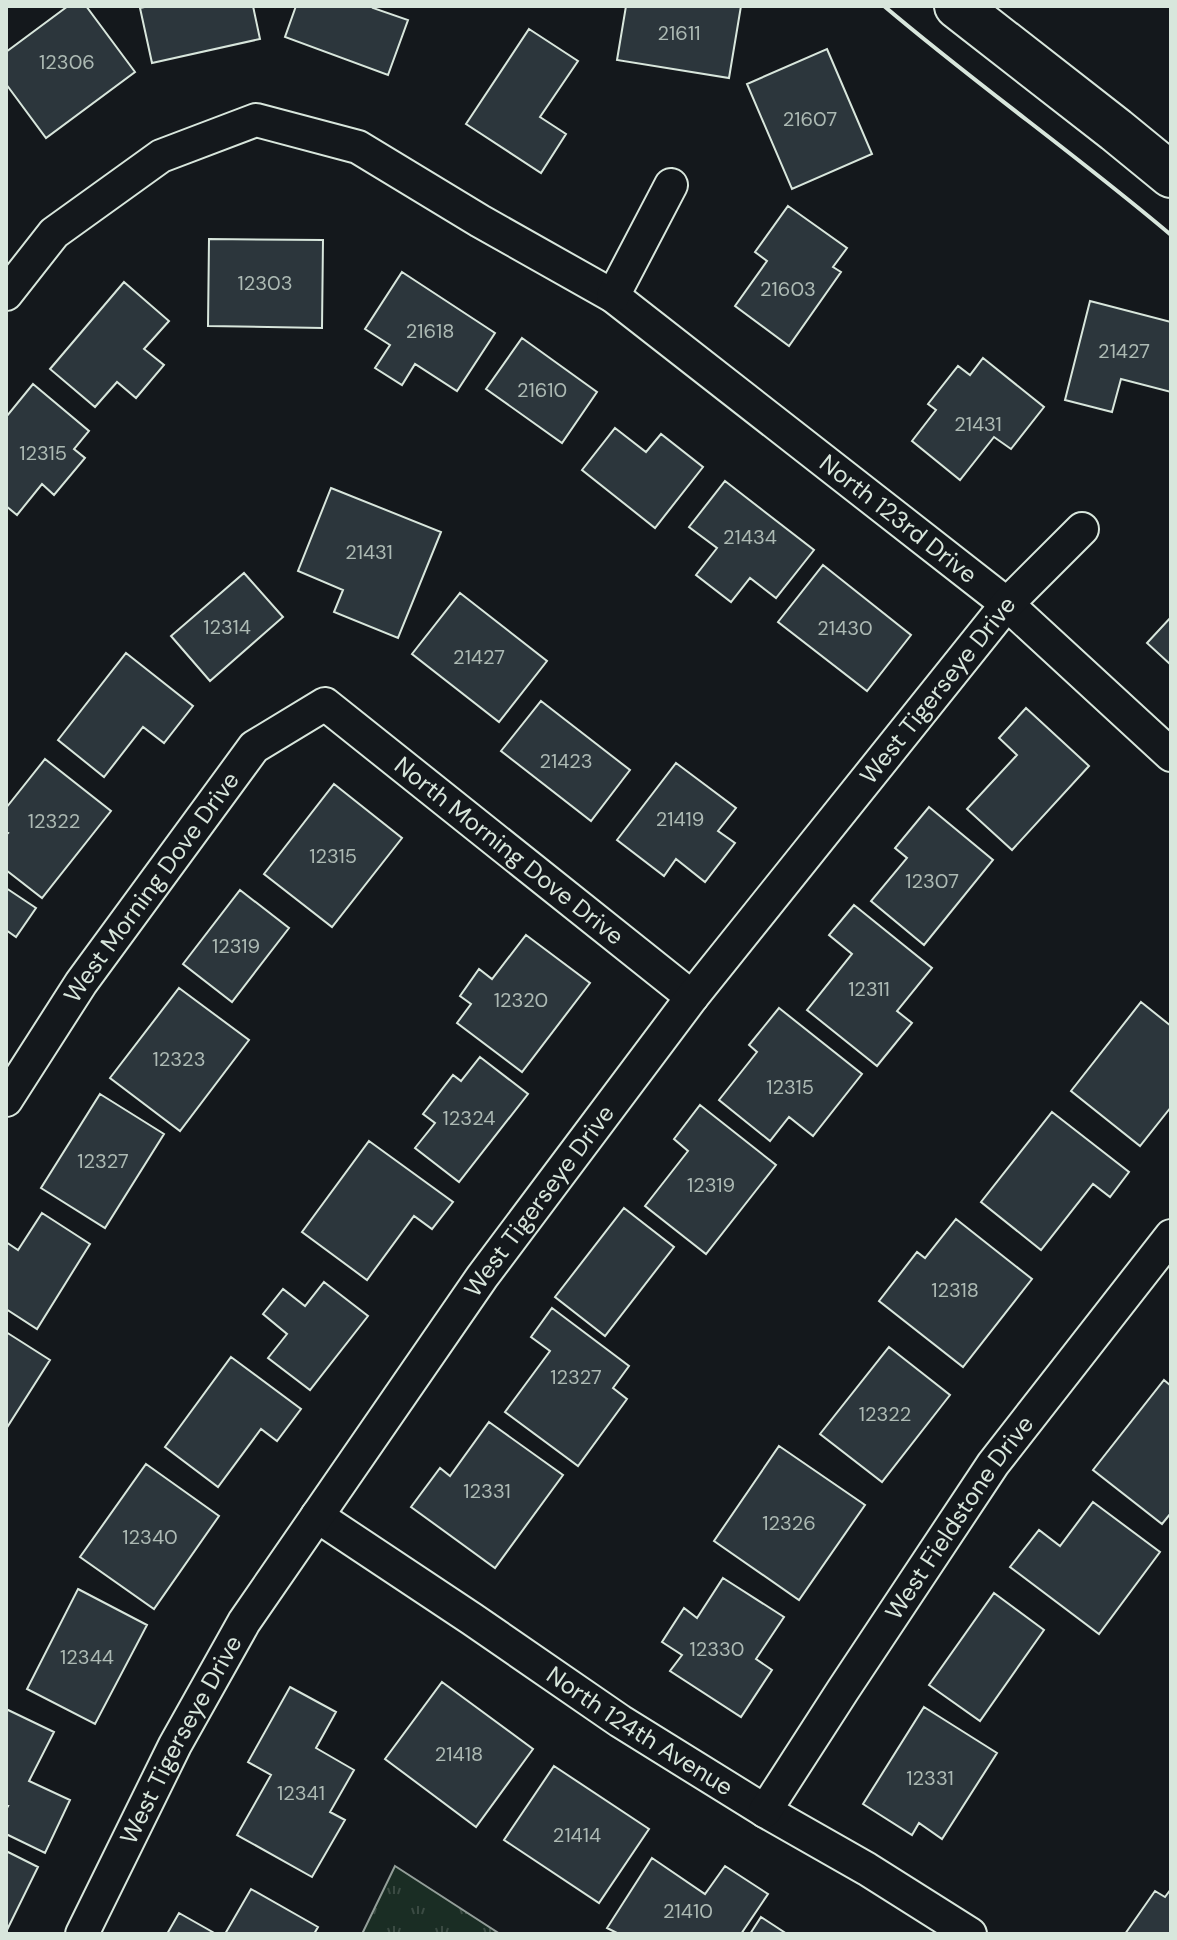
<svg xmlns="http://www.w3.org/2000/svg" width="1177" height="1940" font-family="'DM Sans',sans-serif">
	<defs>
		<pattern id="grass-tufts" width="24" height="20" patternUnits="userSpaceOnUse" patternTransform="scale(2)"><rect width="24" height="20" fill="#1a2d24"/><path d="M3 7l-1-3M5 7V3M7 7l1-3M15 17l-1-3M17 17v-4M19 17l1-3" fill="none" stroke="#3b4b43"/></pattern>
	</defs>
	<rect width="100%" height="100%" fill="#14181c"/>
	<path fill="url(#grass-tufts)" stroke="#939e99" stroke-width="2" d="M395,1866L500,1934H362Z"/>
	<path fill="#2c363c" stroke="#d8e6dc" stroke-width="2" d="M68,6H86L135,72L46,138L6,84V52Z
		M149,6H253L260,39L152,63L140,8Z
		M296,6H374L373,8L408,20L388,75L285,37Z
		M626,6H741L729,78L617,60Z
		M529,29L578,61L540,117L566,134L541,173L466,124Z
		M827,49L872,154L792,189L747,84Z
		M788,206L847,248L833,267L841,272L789,346L735,306L767,261L755,252Z
		M209,239L323,240L322,328L208,326Z
		M402,272L495,333L457,391L415,364L402,385L375,368L390,345L365,329Z
		M124,282L169,321L144,349L164,365L136,398L117,382L95,407L50,369Z
		M1090,301L1171,322V392L1121,379L1112,412L1065,400Z
		M522,338L597,392L562,443L486,389Z
		M983,358L1044,407L1011,449L994,437L960,480L912,441L936,410L928,404L958,366L970,375Z
		M33,384L89,431L74,449L85,458L54,495L42,484L17,515L6,506V417Z
		M615,428L646,452L661,434L703,467L655,528L582,470Z
		M725,481L814,550L776,598L750,578L731,602L696,575L717,548L689,527Z
		M331,488L441,532L398,638L334,612L343,590L298,571Z
		M823,565L911,635L867,691L778,622Z
		M244,573L283,617L210,681L171,636Z
		M460,593L547,661L499,722L412,654Z
		M1171,617V665L1147,643Z
		M126,653L193,706L164,743L143,727L104,777L58,740Z
		M541,701L630,770L591,821L501,751Z
		M1026,708L1089,766L1012,850L967,809L1017,755L999,738Z
		M45,759L111,811L42,898L6,870V835L8,833L6,832V808Z
		M676,763L736,808L718,831L735,843L705,882L676,859L664,876L617,840Z
		M334,784L402,838L332,927L264,874Z
		M929,807L993,860L924,945L871,901L907,858L895,848Z
		M6,888L36,908L16,937L6,930Z
		M240,890L289,928L232,1002L183,964Z
		M854,905L932,968L897,1011L912,1023L877,1066L807,1010L852,954L829,935Z
		M526,935L590,983L522,1072L457,1023L471,1004L460,996L479,969L492,979Z
		M179,988L249,1040L180,1131L110,1078Z
		M1141,1002L1171,1026V1107L1140,1146L1071,1091Z
		M779,1008L862,1074L813,1136L789,1117L770,1141L719,1100L757,1052L749,1045Z
		M480,1057L528,1094L459,1182L415,1148L435,1123L423,1114L453,1075L461,1081Z
		M100,1094L164,1134L105,1228L41,1188Z
		M700,1105L776,1165L706,1254L645,1206L688,1151L674,1139Z
		M1052,1112L1129,1172L1110,1197L1093,1184L1041,1250L981,1202Z
		M369,1141L453,1202L432,1229L414,1216L367,1280L302,1232Z
		M624,1208L674,1247L605,1336L555,1297Z
		M42,1213L90,1244L37,1329L6,1309V1242L18,1250Z
		M956,1219L1032,1279L963,1367L879,1301L917,1252L925,1258Z
		M324,1282L368,1316L310,1390L268,1358L287,1334L263,1314L283,1289L305,1306Z
		M552,1308L629,1366L613,1388L627,1399L578,1466L505,1412L550,1351L531,1337Z
		M6,1332L50,1360L6,1429Z
		M889,1347L950,1395L882,1482L820,1434Z
		M231,1357L301,1409L277,1441L261,1429L218,1487L165,1447Z
		M1164,1380L1171,1386V1513L1162,1524L1093,1470Z
		M489,1422L563,1475L495,1568L411,1507L440,1468L450,1476Z
		M779,1446L865,1505L799,1600L714,1541Z
		M146,1464L219,1516L154,1609L80,1557Z
		M1093,1502L1160,1552L1099,1634L1010,1567L1039,1530L1060,1546Z
		M723,1578L784,1617L756,1659L772,1670L741,1717L670,1671L682,1655L662,1642L684,1608L697,1618Z
		M78,1589L147,1625L95,1724L27,1689Z
		M994,1593L1044,1630L980,1721L929,1685Z
		M442,1682L533,1749L476,1827L385,1759Z
		M290,1687L336,1712L316,1748L354,1770L330,1812L345,1820L312,1877L237,1835L271,1775L248,1762Z
		M924,1707L997,1753L942,1839L919,1823L912,1835L863,1804Z
		M6,1709L54,1732L29,1781L70,1800L45,1853L6,1834V1810L8,1806H6Z
		M554,1766L649,1829L599,1903L504,1840Z
		M6,1851L38,1867L6,1932Z
		M652,1858L705,1894L725,1866L768,1894L741,1934H619L607,1928Z
		M251,1889L318,1927L314,1934H225Z
		M1171,1889V1934H1125L1155,1891L1165,1897Z
		M179,1913L216,1934H167Z
		M761,1917L787,1934H750Z"/>
	<g fill="none" stroke-linecap="round" stroke-linejoin="round">
		<g stroke="#d8e6dc" stroke-width="36">
			<g id="street">
				<path id="s1" d="M6,294L54,233L161,156L256,120L358,147L480,221L613,296L1007,604L1171,755"/>
				<path d="M613,296L671,185"/>
				<path id="s2" d="M6,1100L81,983L254,747L325,704L692,997"/>
				<path id="s3" d="M317,1516L472,1619L620,1721L765,1811L867,1869L970,1934"/>
				<path id="s4" d="M765,1811L843,1690L993,1464L1171,1236"/>
				<path id="s5" d="M82,1934L175,1745L244,1622L482,1277L692,997L1007,604L1082,529"/>
			</g>
		</g>
		<g stroke="#d8e6dc" stroke-width="48">
			<path id="secondary" d="M957,6L1116,130L1171,175"/>
		</g>
		<use href="#street" stroke="#14181c" stroke-width="32"/>
		<use href="#secondary" stroke="#14181c" stroke-width="44"/>
		<path stroke="#d8e6dc" stroke-width="4" d="M884,6C977,85 1078,156 1171,235"/>
	</g>
	<g text-anchor="middle" stroke-width="6" stroke-linejoin="round" paint-order="stroke">
		<g font-size="20" fill="#adbab4">
			<text x="679" y="40">21611</text>
			<text x="67" y="69">12306</text>
			<text x="810" y="126">21607</text>
			<text x="265" y="290">12303</text>
			<text x="788" y="296">21603</text>
			<text x="430" y="338">21618</text>
			<text x="1124" y="358">21427</text>
			<text x="542" y="397">21610</text>
			<text x="978" y="431">21431</text>
			<text x="43" y="460">12315</text>
			<text x="750" y="544">21434</text>
			<text x="369" y="559">21431</text>
			<text x="227" y="634">12314</text>
			<text x="845" y="635">21430</text>
			<text x="479" y="664">21427</text>
			<text x="566" y="768">21423</text>
			<text x="680" y="826">21419</text>
			<text x="54" y="828">12322</text>
			<text x="333" y="863">12315</text>
			<text x="932" y="888">12307</text>
			<text x="236" y="953">12319</text>
			<text x="869" y="996">12311</text>
			<text x="521" y="1007">12320</text>
			<text x="179" y="1066">12323</text>
			<text x="790" y="1094">12315</text>
			<text x="469" y="1125">12324</text>
			<text x="103" y="1168">12327</text>
			<text x="711" y="1192">12319</text>
			<text x="955" y="1297">12318</text>
			<text x="576" y="1384">12327</text>
			<text x="885" y="1421">12322</text>
			<text x="487" y="1498">12331</text>
			<text x="789" y="1530">12326</text>
			<text x="150" y="1544">12340</text>
			<text x="717" y="1656">12330</text>
			<text x="87" y="1664">12344</text>
			<text x="459" y="1761">21418</text>
			<text x="930" y="1785">12331</text>
			<text x="301" y="1800">12341</text>
			<text x="577" y="1842">21414</text>
			<text x="688" y="1918">21410</text>
		</g>
		<g font-size="24" fill="#d8e6dc" stroke="#14181c">
			<text dy="8" stroke="none"><textPath href="#s1" startOffset="1074">North 123rd Drive</textPath></text>
			<text dy="8" stroke="none"><textPath href="#s5" startOffset="1514">West Tigerseye Drive</textPath></text>
			<text dy="8" stroke="none"><textPath href="#s2" startOffset="750">North Morning Dove Drive</textPath></text>
			<text dy="8" stroke="none"><textPath href="#s2" startOffset="258">West Morning Dove Drive</textPath></text>
			<text dy="8" stroke="none"><textPath href="#s5" startOffset="866">West Tigerseye Drive</textPath></text>
			<text dy="8" stroke="none"><textPath href="#s4" startOffset="352">West Fieldstone Drive</textPath></text>
			<text dy="8" stroke="none"><textPath href="#s3" startOffset="388">North 124th Avenue</textPath></text>
			<text dy="8" stroke="none"><textPath href="#s5" startOffset="218">West Tigerseye Drive</textPath></text>
		</g>
	</g>
	<rect width="1177" height="1940" fill="none" stroke="#d8e6dc" stroke-width="16"/>
</svg>
